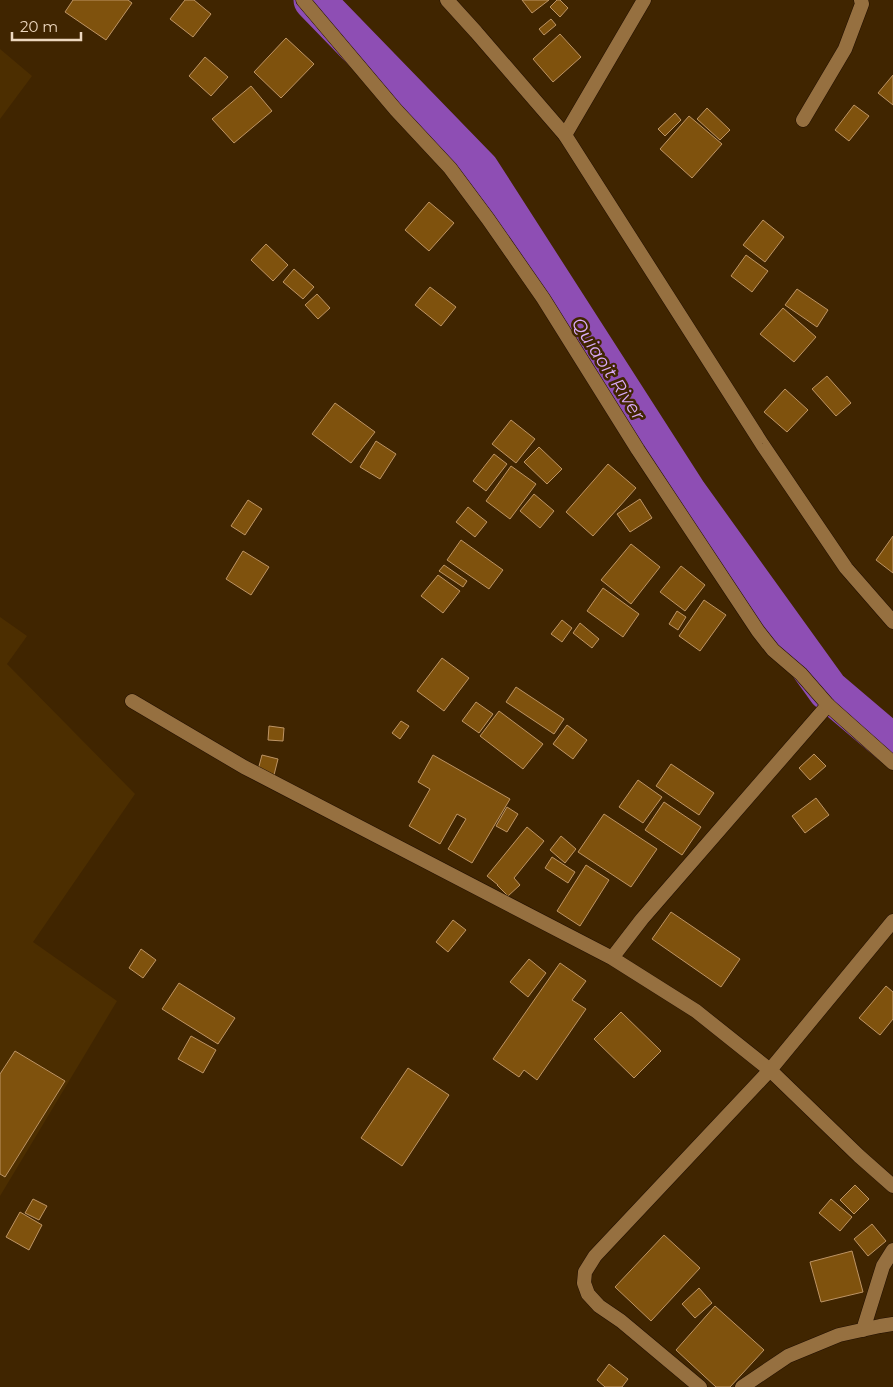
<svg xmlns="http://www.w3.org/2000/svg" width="893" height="1387" font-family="Montserrat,sans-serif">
	<rect width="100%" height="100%" fill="#402500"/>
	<path fill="#4c2e00" d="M0,49L32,76L0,119Z
		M0,617L27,636L7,664L135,794L33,942L117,1001L0,1196Z"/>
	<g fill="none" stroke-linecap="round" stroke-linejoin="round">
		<path stroke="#8e4eb4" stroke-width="41" d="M314,0L479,170L687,494L828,690L893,745"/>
	</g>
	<path fill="#7f520d" stroke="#bd9464" d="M73,0H128L132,3L106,40L65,12Z
		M185,0H194L211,14L193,37L170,19Z
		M522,0H549L532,13Z
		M557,0H560L568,8L560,17L550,7Z
		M551,19L556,25L544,35L539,29Z
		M560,34L581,57L553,82L533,59Z
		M286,38L314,64L281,98L254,72Z
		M205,57L228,77L211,96L189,76Z
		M893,75V105L878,93Z
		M251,86L272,111L234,143L212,119Z
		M854,105L869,116L849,141L835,130Z
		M707,108L730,130L720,140L697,119Z
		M675,113L681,120L665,136L658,129Z
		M689,116L722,144L692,178L660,149Z
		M429,202L454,223L429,251L405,230Z
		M763,220L784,237L765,262L743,245Z
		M266,244L288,265L273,281L251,260Z
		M746,255L768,271L752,292L731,276Z
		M294,269L314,287L303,299L283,282Z
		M430,287L456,307L441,326L415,305Z
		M797,289L828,310L817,327L785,305Z
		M317,294L330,308L318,319L305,305Z
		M783,308L816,337L794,362L760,334Z
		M827,376L851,403L836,416L812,389Z
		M785,389L808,410L787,432L764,412Z
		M335,403L375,432L351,463L312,434Z
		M511,420L535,439L516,463L492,444Z
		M376,441L396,454L380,479L360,467Z
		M539,447L562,469L547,484L524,462Z
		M494,454L507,464L486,491L473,481Z
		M608,464L636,488L593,536L566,512Z
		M511,466L536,484L510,519L486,501Z
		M534,494L554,511L540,528L520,511Z
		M640,499L652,518L630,532L617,514Z
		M248,500L262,509L245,535L231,526Z
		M468,507L487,522L475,537L456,522Z
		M893,536V573L876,560Z
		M461,540L503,570L489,589L447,560Z
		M631,544L660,567L631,604L601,580Z
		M243,551L269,567L251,595L226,579Z
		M444,565L467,581L463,587L439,571Z
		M681,566L705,585L685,611L660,592Z
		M438,575L460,591L443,613L421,596Z
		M603,588L639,614L623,637L587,611Z
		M704,600L726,615L700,651L679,636Z
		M677,611L686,617L678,630L669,624Z
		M562,620L572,628L562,642L551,634Z
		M580,623L599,639L592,648L573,633Z
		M442,658L469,678L444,711L417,691Z
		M516,687L564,719L554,734L506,702Z
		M476,702L493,714L479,733L462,721Z
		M499,711L543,744L523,769L480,736Z
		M401,721L409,726L400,739L392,733Z
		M567,725L587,740L573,759L553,744Z
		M269,726L284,728L283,741L268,740Z
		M814,754L826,766L810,780L799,768Z
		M262,755L278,759L274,775L258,770Z
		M433,755L510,799L472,863L448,849L466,819L457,814L440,844L409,826L430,789L418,782Z
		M671,764L714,793L699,815L656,786Z
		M638,780L662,797L643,823L619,807Z
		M816,798L829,815L805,833L792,816Z
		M664,802L701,827L682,855L645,830Z
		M507,807L518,814L507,832L496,826Z
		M604,814L657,849L631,887L578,852Z
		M527,827L544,841L514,878L520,885L508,896L497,885H498L487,876Z
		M561,836L576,849L565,863L550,850Z
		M552,857L575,872L568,883L545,868Z
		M586,865L609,880L580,926L557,911Z
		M671,912L740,959L721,987L652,939Z
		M453,920L466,930L448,952L436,942Z
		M141,949L156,960L143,978L129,968Z
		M529,959L546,973L528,997L510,982Z
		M560,963L586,981L572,1000L586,1009L537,1080L524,1070L519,1077L493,1059Z
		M179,983L235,1018L218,1044L162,1009Z
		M886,986L893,992V1019L880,1035L859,1018Z
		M621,1012L661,1051L634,1078L594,1039Z
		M191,1036L216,1050L203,1073L178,1059Z
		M15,1051L65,1081L5,1177L0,1174V1074Z
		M408,1068L449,1095L402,1166L361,1138Z
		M855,1185L869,1199L854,1214L840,1200Z
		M33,1199L47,1206L39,1220L25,1213Z
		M831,1199L852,1217L840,1231L819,1213Z
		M20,1212L42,1225L29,1250L6,1237Z
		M872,1224L886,1241L868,1256L854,1239Z
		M664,1235L700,1268L651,1321L615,1287Z
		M852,1251L863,1292L821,1302L810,1262Z
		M699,1288L712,1303L695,1318L682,1304Z
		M715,1306L764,1350L730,1387H716L676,1350Z
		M609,1364L628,1379L622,1387H605L597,1380Z"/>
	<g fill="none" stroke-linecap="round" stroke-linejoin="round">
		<g stroke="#221000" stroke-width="15">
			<path id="minor" d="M803,120L845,49L862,4L861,0
				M565,135L644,0
				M132,701L244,767L612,958L642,919L828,705
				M612,958L696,1011L770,1070L859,1156L893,1186
				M863,1330L883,1266L893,1250
				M700,1387L621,1321L599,1306L588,1294L584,1283L585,1272L595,1256L770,1070L893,921
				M742,1387L788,1356L839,1335L880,1326L893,1324"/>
		</g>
		<g stroke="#221000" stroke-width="15">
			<path id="tertiary" d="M303,0L396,110L450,168L488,219L543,298L638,450L758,631L773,650L801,674L828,705L893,763
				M447,0L476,32L565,135L762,444L846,568L893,622"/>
		</g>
		<use href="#minor" stroke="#967040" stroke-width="14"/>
		<use href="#tertiary" stroke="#967040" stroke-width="14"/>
	</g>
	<g text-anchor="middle" stroke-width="5" stroke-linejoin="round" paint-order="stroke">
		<g font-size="18" font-style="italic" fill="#daacf9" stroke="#402500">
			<text transform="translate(608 369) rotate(57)" y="6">Quiaoit River</text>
		</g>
	</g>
	<path d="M12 32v8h69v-8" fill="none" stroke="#edd8bf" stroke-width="2.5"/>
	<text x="20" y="32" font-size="15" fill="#edd8bf" stroke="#402500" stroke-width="4" paint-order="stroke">20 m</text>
</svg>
